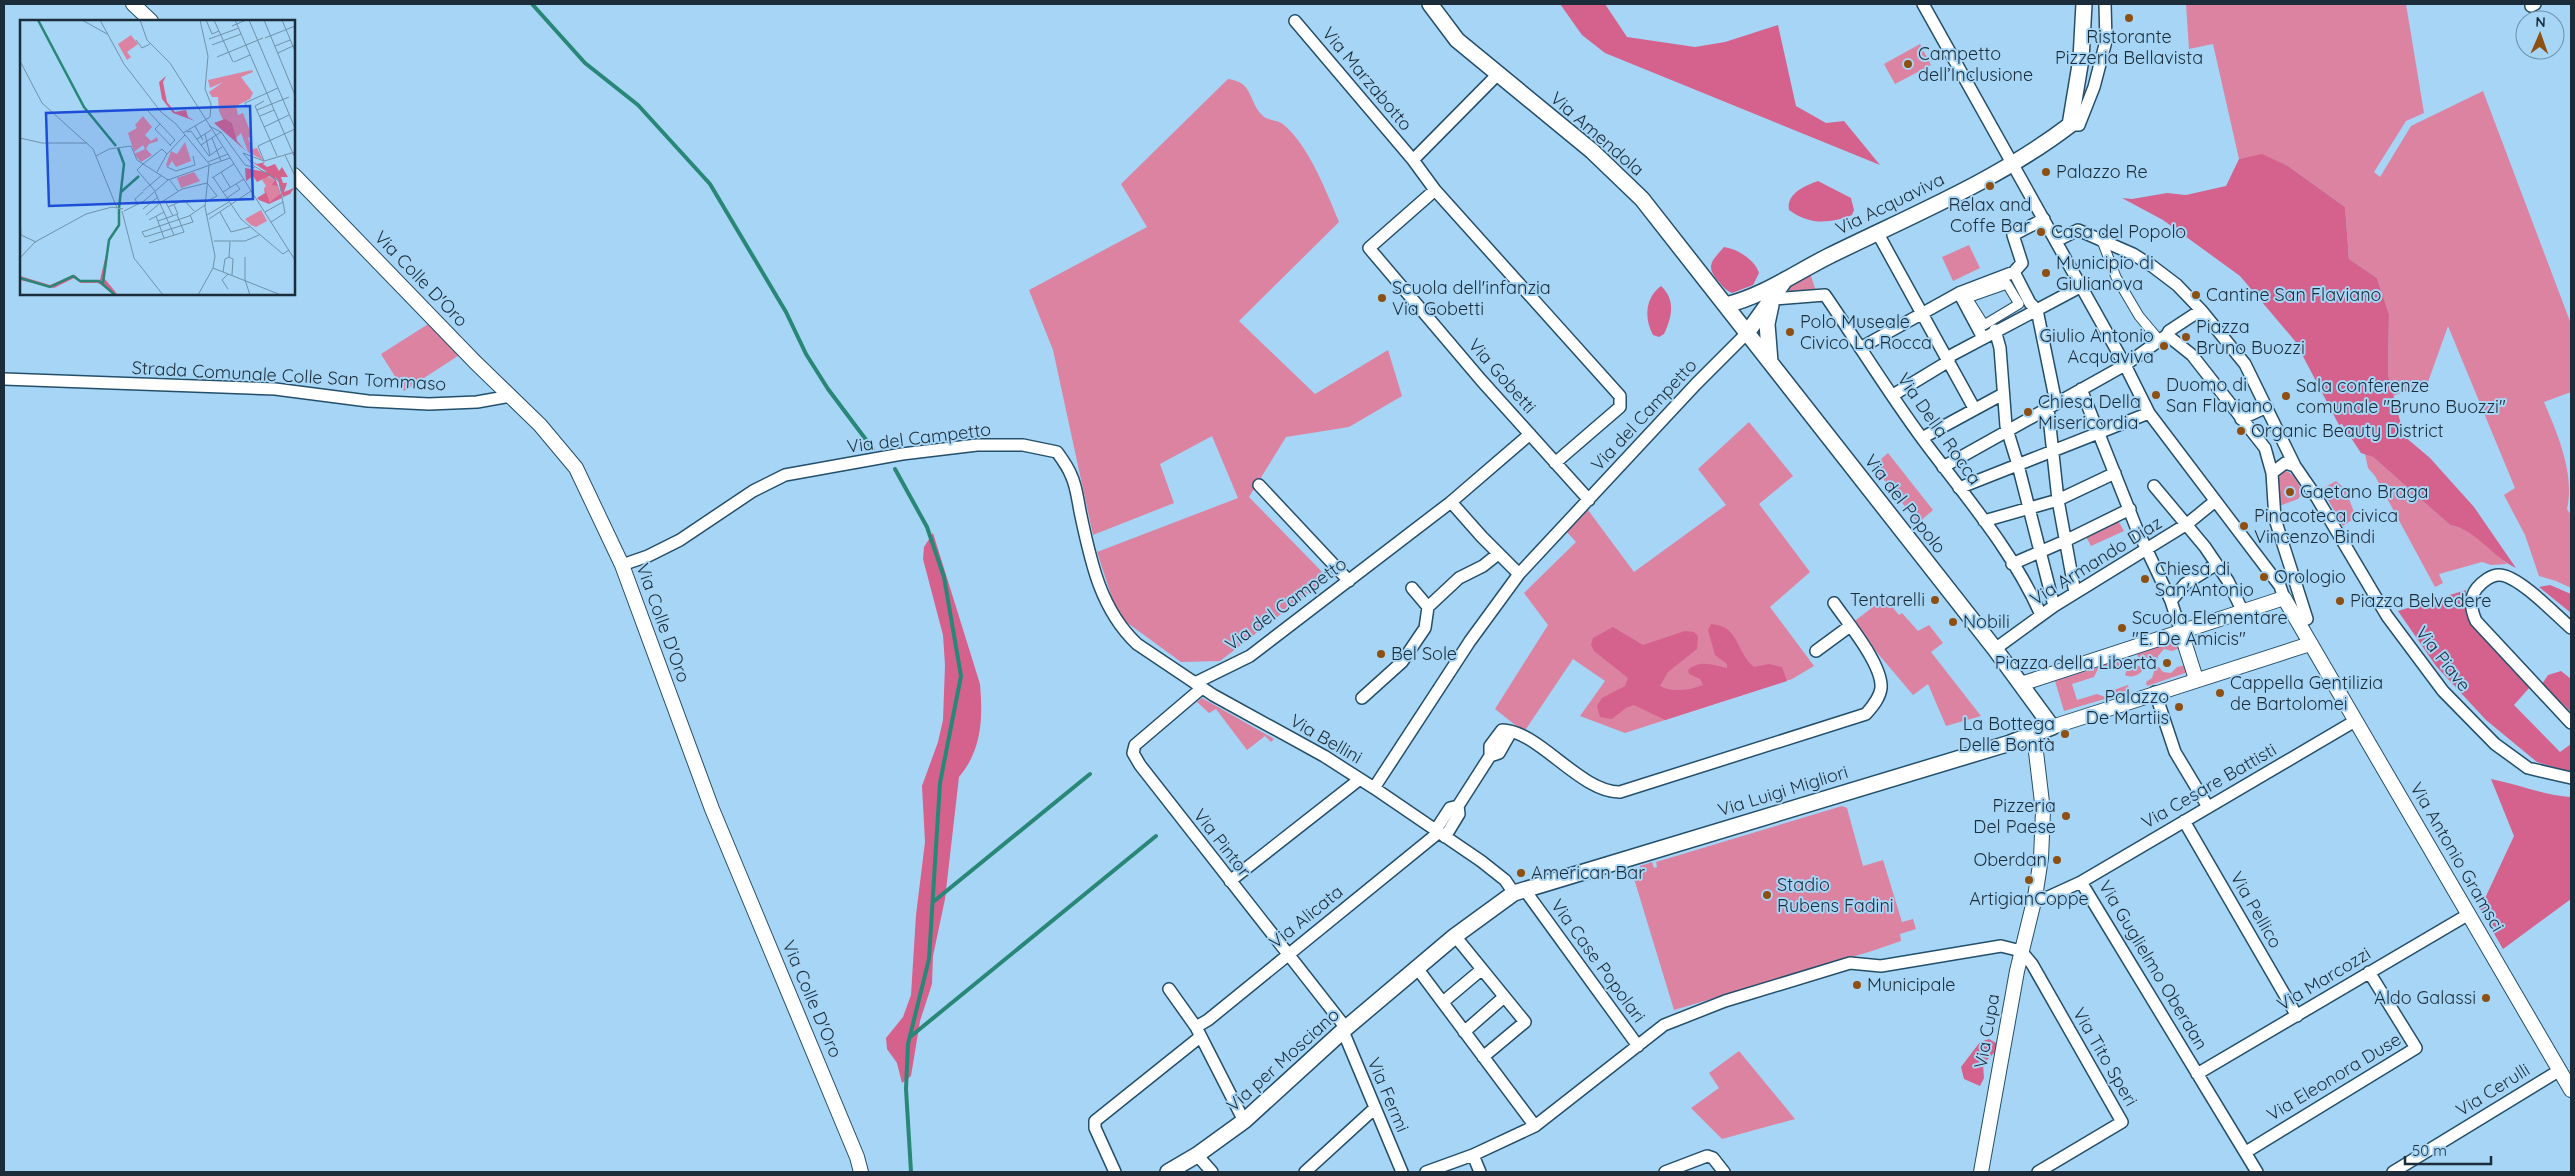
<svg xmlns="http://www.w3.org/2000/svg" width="2575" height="1176" font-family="Quicksand,sans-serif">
	<rect width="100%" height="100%" fill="#a7d5f5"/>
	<path fill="#dc83a2" d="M2186,4H2406L2424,113L2406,121L2374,172L2380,177L2411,126L2483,91L2571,324V392L2544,402C2558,435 2575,474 2567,509L2571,515V588L2556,581L2539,576L2525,535L2504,495L2515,488L2448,326L2428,382L2393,396L2388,375L2389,314L2377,278L2349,259L2345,207L2288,166L2262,155L2239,159L2213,44L2189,49Z
		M1920,44L1931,65L1895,84L1884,64Z
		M1228,79C1254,82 1248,102 1263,116C1269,121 1279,120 1284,125C1309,146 1327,193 1339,222L1239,321L1315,394L1388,350L1402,396L1349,427L1286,437L1249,497L1328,578L1220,661L1181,662L1118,616L1097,552L1238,498L1212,436L1160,464L1174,503L1093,535L1053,350L1029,290L1147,227L1121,184Z
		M1969,245L1980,268L1953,281L1942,257Z
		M1810,273L1816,291L1789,293L1788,286Z
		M433,321L464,352L404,391L381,354Z
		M1749,422L1793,476L1759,504L1810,572L1770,607L1814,666L1792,679L1625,733L1580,716L1605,681L1573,659L1524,732L1495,709L1548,625L1524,593L1576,542L1567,532L1588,510L1634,572L1726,505L1698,469Z
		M1888,453L1933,510L1918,523L1873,466Z
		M2365,454L2373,457L2450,525C2472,529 2491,549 2507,564L2491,565L2482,562L2439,574L2443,583L2435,587L2375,476L2368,468Z
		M2282,470C2294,472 2297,482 2303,492L2298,499L2279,506L2277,478Z
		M2336,481L2345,489L2356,517L2343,526L2322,489Z
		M2116,517L2124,531L2091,546L2084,533Z
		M1885,598L1899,615L1902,613L1918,631L1929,625L1943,643L1931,652L1981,716L1946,726L1928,684L1913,695L1852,623Z
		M2178,640L2180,648L2172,651L2164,649L2158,656L2157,662L2153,663L2145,657H2138L2137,654Z
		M2120,660L2122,666L2105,671L2103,665Z
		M2136,665L2141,667L2142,671C2138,676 2130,678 2125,675L2128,667L2131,668Z
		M2186,665L2188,672L2147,686L2146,682L2152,678L2155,668L2159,667L2163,672L2171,673L2177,667Z
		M2099,667L2094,677L2072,684L2077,700L2097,694L2108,698L2064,711L2055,681Z
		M2128,685L2130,692L2113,697L2111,691Z
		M1202,698L1274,739L1271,742L1265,736L1247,750L1216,709L1209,713L1197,702Z
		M1842,806L1847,808L1863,866L1883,860L1902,922L1913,919L1916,929L1900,934L1901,941L1872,951L1674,1010L1632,872L1640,869V866L1652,862L1654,868L1657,867L1656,862Z
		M1739,1051L1795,1119L1722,1139L1691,1108L1719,1088L1709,1073Z"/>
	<path fill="#d4628d" d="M1560,4H1605L1627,37L1695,47L1725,42L1778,25L1796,106L1826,123L1844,121L1880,165L1605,53L1582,35Z
		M2262,154L2288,166L2345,207L2349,259L2377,278L2389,314L2388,375L2404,436L2430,458L2474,507L2516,568C2492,557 2477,530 2450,525L2373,457L2361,453L2342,424L2339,425L2295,341L2240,276L2163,220L2122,198L2132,199L2167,193L2186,195L2226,186L2239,159Z
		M1818,181L1851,198L1854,210L1852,215C1830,224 1809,225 1789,210C1786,194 1804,186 1818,181Z
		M1724,247C1738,249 1755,260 1759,273L1753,285L1732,293C1727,291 1724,288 1720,283C1704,266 1712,261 1724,247Z
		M1661,286C1676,300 1672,317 1664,334L1659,337L1653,335C1644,318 1645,298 1661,286Z
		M933,533L980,684C983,718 982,750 959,777L945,899L933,956L932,984L920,1021L911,1076L902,1083L897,1063L887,1049L886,1038L903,1017L911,995L916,915L925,842L922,786L938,742L943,720L945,665L943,635L923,559L924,547Z
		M2550,585L2571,594V613L2539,587Z
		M2466,590L2465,604L2468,618L2530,687L2514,705L2560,752L2571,744V772L2537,762L2486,720L2436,666L2398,611Z
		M1711,624C1740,626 1735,651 1754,667L1769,664L1782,667L1787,681L1665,720L1634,705L1626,708L1612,719L1600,717L1597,706L1602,698L1625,686L1628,678L1594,651L1591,645L1593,638L1613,627L1643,645L1685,631L1694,632L1698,636L1697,649L1668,672L1660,686C1673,693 1690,690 1703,685L1700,679L1689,674L1688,670C1700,659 1714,665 1727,668V664L1715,655L1708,630Z
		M2561,671L2571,679V712L2542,684L2548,675Z
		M2491,779C2518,784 2542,795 2569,797L2571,795V899L2503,949L2480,909L2514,836Z
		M1989,1039L1996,1043L1997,1050L1983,1064L1984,1078L1980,1086L1964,1079L1961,1067L1980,1042Z"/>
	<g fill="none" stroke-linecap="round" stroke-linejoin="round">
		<path stroke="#288776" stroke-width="4" d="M532,4L585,63L638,105L710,184L786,312L806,354L828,389L873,449
			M895,469L927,527L944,577L961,676L940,783L929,959L908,1044L906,1089L911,1172
			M933,902L1090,774
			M910,1037L1156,836"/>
		<g stroke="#244f6a" stroke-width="11">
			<path id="pedestrian" d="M2102,241L2116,277L2139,316L2160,341
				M2007,284L2019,304L1984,325L1967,298Z"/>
		</g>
		<g stroke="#244f6a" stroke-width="14">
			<path id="minor" d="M1923,4L2125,365L2149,413L2280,586L2284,598
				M2531,6L2535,4
				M1295,21L1413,160L1435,190L1620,396V407L1555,463
				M2070,125H2079L2094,87L2106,41L2105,4
				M1413,160L1497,75
				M1435,190L1369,248L1481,380L1589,500
				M2044,219L2013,235L2022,263L2014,272L2030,303L2037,310L2056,403
				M1877,232L1974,408
				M2056,241L2078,230L2133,254L2152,266L2177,285L2201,310L2245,364L2295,466L2317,498L2387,616L2443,691L2495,744L2528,768L2571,778
				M1959,293L1983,338
				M1767,294L1773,299L1825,295C1858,343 1889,394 1924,441C1965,496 2013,551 2041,615
				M1995,330L2000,348L2006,426L2018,465L2054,606
				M2167,335L2192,355L2265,448L2272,473
				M1860,348L1959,293L2014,272
				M4,379L275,389L368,401L429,404L477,402L511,396
				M2081,389L2136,527L2171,601L2181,632
				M1893,395L1949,361L1950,356L2080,287
				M2048,408L2058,500L2075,593
				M2241,419L2267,407
				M1922,438L2003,394
				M2295,466L2285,463L2272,473L2275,519L2307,619
				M1943,467L2125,365L2167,335L2169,331L2201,310
				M1259,485L1349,581
				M2154,486L2205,547L2228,581L2243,612
				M1959,488L2149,413
				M1451,502L1530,434
				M1984,521L2058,500L2115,473
				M2012,564L2065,541L2130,509
				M622,565L648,556L680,540L753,491L785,475L902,454L977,445H1023L1057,452C1062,459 1068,467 1071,475C1077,487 1078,503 1081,516C1091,563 1101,610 1137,644L1213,695L1324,756L1374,788L1481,861L1505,880L1514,893
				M2171,601L2185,584L2215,565
				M1428,607L1459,578L1483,566L1498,554
				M2571,628C2556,615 2519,576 2500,575C2492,574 2482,582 2477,588C2469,598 2471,610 2476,621L2571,723
				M1995,649L2054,606L2187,524L2214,502
				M1816,651L1850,626
				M1195,683L1250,656L1451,502L1482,537L1519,574L1696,384L1747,333
				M1202,688L1135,745L1133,753L1140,765L1346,1028
				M2155,692L2175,752L2208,807
				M1362,698L1402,662L1425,628L1428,607L1412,588
				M1490,756L1499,753L1511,732
				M1374,788L1470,641L1519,574
				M1458,806L1490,756V746L1502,730C1538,730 1581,793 1620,792L1866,714C1872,707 1880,698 1881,688C1883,665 1847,622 1834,603
				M2184,821L2297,1016
				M1435,831L1450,808L1458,806
				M1445,837L1459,814L1458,806
				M1230,881L1360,779
				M2081,882L2257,1172
				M1524,889L1638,1046
				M2035,897L2046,898L2081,882L2355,721
				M1455,936L1525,1022L1483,1057
				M1417,968L1535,1126
				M1169,989L1196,1027L1244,1121
				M1443,1002L1481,970
				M1196,1027L1208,1020L1438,833
				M1343,1031L1402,1172
				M1464,1032L1504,997
				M2197,1074L2469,914
				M2246,1152L2416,1048L2369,972
				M1197,1155L1212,1172
				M1473,1155L1480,1172
				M1115,1172L1095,1128V1121L1200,1037
				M1305,1172L1375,1108
				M1426,1172L1473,1155L1535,1126L1664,1025L1725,1001L1850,963L1881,966L2001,946L2021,951L2032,964L2122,1122L2038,1172
				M1665,1172L1707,1156L1713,1158L1724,1172
				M2393,1172L2560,1070"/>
		</g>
		<g stroke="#244f6a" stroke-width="16">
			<path id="tertiary" d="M133,4L151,21
				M294,175L475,362L540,425L576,468L622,565L712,809L857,1157L861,1172
				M2284,598L2571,1090
				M2181,632L2196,679
				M2021,684L2284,598
				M2052,727L2310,644
				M1981,1172L2017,971L2035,897L2041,858L2043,811L2034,735"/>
		</g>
		<g stroke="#244f6a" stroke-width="18">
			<path id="secondary" d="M1726,305C1763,296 1795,273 1829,256C1910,216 1998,180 2070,125L2081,59L2084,4
				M1747,333L1785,280
				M1770,362L1767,324L1771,305
				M1168,1172L1197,1155L1244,1121L1346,1028L1455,936L1514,893L2010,743L2052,727L1995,649L1642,199L1592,151L1457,40L1430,4"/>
		</g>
		<use href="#pedestrian" stroke="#fff" stroke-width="9"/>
		<use href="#minor" stroke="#fff" stroke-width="11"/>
		<use href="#tertiary" stroke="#fff" stroke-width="14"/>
		<use href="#secondary" stroke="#fff" stroke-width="15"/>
	</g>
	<g fill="#8d4f12" stroke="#a7d5f5" stroke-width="2">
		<circle cx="2129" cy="18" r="5"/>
		<circle cx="1908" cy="64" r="5"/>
		<circle cx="2046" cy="172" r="5"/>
		<circle cx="1990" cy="186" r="5"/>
		<circle cx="2041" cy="232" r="5"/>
		<circle cx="2046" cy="273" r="5"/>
		<circle cx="2196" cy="295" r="5"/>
		<circle cx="1382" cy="298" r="5"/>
		<circle cx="1790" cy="332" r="5"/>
		<circle cx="2186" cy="337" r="5"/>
		<circle cx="2164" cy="346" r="5"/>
		<circle cx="2156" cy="395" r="5"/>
		<circle cx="2286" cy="396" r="5"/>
		<circle cx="2028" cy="412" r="5"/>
		<circle cx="2241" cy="431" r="5"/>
		<circle cx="2290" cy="492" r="5"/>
		<circle cx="2244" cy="526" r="5"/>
		<circle cx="2264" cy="577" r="5"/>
		<circle cx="2145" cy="579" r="5"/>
		<circle cx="1935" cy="600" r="5"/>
		<circle cx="2340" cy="601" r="5"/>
		<circle cx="1953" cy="622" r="5"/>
		<circle cx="2122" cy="628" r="5"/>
		<circle cx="1381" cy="654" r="5"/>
		<circle cx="2167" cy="663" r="5"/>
		<circle cx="2220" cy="693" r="5"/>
		<circle cx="2179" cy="707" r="5"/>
		<circle cx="2065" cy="734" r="5"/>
		<circle cx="2066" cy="816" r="5"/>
		<circle cx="2057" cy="860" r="5"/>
		<circle cx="1521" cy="873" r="5"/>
		<circle cx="2029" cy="880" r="5"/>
		<circle cx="1767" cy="895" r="5"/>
		<circle cx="1857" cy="985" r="5"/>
		<circle cx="2486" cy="998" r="5"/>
	</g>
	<g text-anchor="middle" stroke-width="4" stroke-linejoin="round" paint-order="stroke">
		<g font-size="18" fill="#1b2d3a" stroke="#a7d5f5" text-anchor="start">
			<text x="2129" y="43" text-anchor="middle">Ristorante<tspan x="2129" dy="21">Pizzeria Bellavista</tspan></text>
			<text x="1918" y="60">Campetto<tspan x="1918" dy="21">dell’Inclusione</tspan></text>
			<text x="2056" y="178">Palazzo Re</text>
			<text x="1990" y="211" text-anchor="middle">Relax and<tspan x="1990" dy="21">Coffe Bar</tspan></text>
			<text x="2051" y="238">Casa del Popolo</text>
			<text x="2056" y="269">Municipio di<tspan x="2056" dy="21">Giulianova</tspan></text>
			<text x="1392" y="294">Scuola dell'infanzia<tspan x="1392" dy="21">Via Gobetti</tspan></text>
			<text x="2206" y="301">Cantine San Flaviano</text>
			<text x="1800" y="328">Polo Museale<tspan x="1800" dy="21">Civico La Rocca</tspan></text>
			<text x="2196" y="333">Piazza<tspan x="2196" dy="21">Bruno Buozzi</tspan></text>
			<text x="2154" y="342" text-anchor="end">Giulio Antonio<tspan x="2154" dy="21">Acquaviva</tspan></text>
			<text x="2166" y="391">Duomo di<tspan x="2166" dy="21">San Flaviano</tspan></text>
			<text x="2296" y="392">Sala conferenze<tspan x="2296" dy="21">comunale "Bruno Buozzi"</tspan></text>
			<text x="2038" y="408">Chiesa Della<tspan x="2038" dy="21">Misericordia</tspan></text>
			<text x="2251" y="437">Organic Beauty District</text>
			<text x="2300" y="498">Gaetano Braga</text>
			<text x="2254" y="522">Pinacoteca civica<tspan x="2254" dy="21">Vincenzo Bindi</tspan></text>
			<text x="2155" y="575">Chiesa di<tspan x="2155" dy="21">San'Antonio</tspan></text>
			<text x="2274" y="583">Orologio</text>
			<text x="1925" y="606" text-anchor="end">Tentarelli</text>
			<text x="2350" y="607">Piazza Belvedere</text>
			<text x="2132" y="624">Scuola Elementare<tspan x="2132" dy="21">"E. De Amicis"</tspan></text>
			<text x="1963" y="628">Nobili</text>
			<text x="1391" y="660">Bel Sole</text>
			<text x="2157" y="669" text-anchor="end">Piazza della Libertà</text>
			<text x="2230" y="689">Cappella Gentilizia<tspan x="2230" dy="21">de Bartolomei</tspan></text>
			<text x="2169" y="703" text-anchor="end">Palazzo<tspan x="2169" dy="21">De Martiis</tspan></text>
			<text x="2055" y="730" text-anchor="end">La Bottega<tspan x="2055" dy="21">Delle Bontà</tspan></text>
			<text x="2056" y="812" text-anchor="end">Pizzeria<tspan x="2056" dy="21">Del Paese</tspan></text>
			<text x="2047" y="866" text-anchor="end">Oberdan</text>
			<text x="1531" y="879">American Bar</text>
			<text x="1777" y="891">Stadio<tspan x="1777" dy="21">Rubens Fadini</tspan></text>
			<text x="2029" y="905" text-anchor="middle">ArtigianCoppe</text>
			<text x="1867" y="991">Municipale</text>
			<text x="2476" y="1004" text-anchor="end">Aldo Galassi</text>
		</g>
		<g font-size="18" fill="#1b2d3a" stroke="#a7d5f5">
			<text transform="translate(1367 79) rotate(50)" y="6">Via Marzabotto</text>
			<text transform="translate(1597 134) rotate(41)" y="6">Via Amendola</text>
			<text transform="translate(1890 204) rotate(-26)" y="6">Via Acquaviva</text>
			<text transform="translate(421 279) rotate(46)" y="6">Via Colle D'Oro</text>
			<text transform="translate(289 376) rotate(3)" y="6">Strada Comunale Colle San Tommaso</text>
			<text transform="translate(1502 376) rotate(49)" y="6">Via Gobetti</text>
			<text transform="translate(1644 415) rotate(-47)" y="6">Via del Campetto</text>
			<text transform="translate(1939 429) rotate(55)" y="6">Via Della Rocca</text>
			<text transform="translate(919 438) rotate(-7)" y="6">Via del Campetto</text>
			<text transform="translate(1905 504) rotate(52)" y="6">Via del Popolo</text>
			<text transform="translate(2096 561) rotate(-32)" y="6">Via Armando Diaz</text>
			<text transform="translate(1286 604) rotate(-36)" y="6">Via del Campetto</text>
			<text transform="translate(663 623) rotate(70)" y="6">Via Colle D'Oro</text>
			<text transform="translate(2443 659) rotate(52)" y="6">Via Piave</text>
			<text transform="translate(1326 739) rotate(30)" y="6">Via Bellini</text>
			<text transform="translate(2209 786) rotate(-30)" y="6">Via Cesare Battisti</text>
			<text transform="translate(1783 791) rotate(-17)" y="6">Via Luigi Migliori</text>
			<text transform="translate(1222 843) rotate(52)" y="6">Via Pintor</text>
			<text transform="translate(2457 857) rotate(60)" y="6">Via Antonio Gramsci</text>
			<text transform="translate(2256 910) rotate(60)" y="6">Via Pellico</text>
			<text transform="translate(1306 917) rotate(-39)" y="6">Via Alicata</text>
			<text transform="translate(1598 961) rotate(54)" y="6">Via Case Popolari</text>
			<text transform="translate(2153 965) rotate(59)" y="6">Via Guglielmo Oberdan</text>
			<text transform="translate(2324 979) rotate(-31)" y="6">Via Marcozzi</text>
			<text transform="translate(812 999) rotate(67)" y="6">Via Colle D'Oro</text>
			<text transform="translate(1987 1031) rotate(-80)" y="6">Via Cupa</text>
			<text transform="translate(2105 1057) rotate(60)" y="6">Via Tito Speri</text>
			<text transform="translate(1283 1060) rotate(-42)" y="6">Via per Mosciano</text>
			<text transform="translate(2334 1077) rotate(-31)" y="6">Via Eleonora Duse</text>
			<text transform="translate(2493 1090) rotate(-32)" y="6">Via Cerulli</text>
			<text transform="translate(1388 1095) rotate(67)" y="6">Via Fermi</text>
		</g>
	</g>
	<g transform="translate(20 20)">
		<rect width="275" height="275" fill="#a7d5f5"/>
		<path d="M111,15L118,24L107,32L111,37L107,40L98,24ZM232,50L233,52L221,57L233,73L230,79L216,86L218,95L223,93L232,116L228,118L232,129L237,128L243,140L228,132L221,113L216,118L212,103L203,100L199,91L198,77H192L189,72L203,62L190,68L188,60ZM123,96L132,107L125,115L131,121L137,117L138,121L129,124L126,129L132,135L121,142L114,134L125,129L123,125L114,132L108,113L117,108L115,105ZM165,122L171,141L156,147L152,141L148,147L146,145L151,131L157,134ZM174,152L180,161L161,168L157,158ZM247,156L255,160L253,165L257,166L260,174L251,182L247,179L244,168L246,166L242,160ZM241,190L247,201L236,207L231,205L225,199Z" fill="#dc83a2"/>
		<path d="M146,56L143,62L147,82L155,92L166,90L168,97L175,101L153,93L142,79L139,62ZM205,99L212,103L217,121L226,131L194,103ZM229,140L237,144L245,142L243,144L247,147L255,144L259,151L262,147L268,157H261L263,163H267L264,172L274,168L270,174L263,177L258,160L255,157L262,178L249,184L239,180L237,178L245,173L244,168L250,182L260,174L257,166L252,165L255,160L249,156L237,162L233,156L226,161L225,148L247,152ZM91,213L84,258L98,275L78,263H61L54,258L34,268L0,260V256L30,265L55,255L60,260H80Z" fill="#d4628d"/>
		<path fill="none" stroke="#288776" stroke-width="2.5" d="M18,0L64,87L96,126M98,128L104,144L99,188M101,172L119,156M0,258L30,267L53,256L60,261H79L95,275M83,263L89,220L99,205V189"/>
		<path fill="none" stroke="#6f92aa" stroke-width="1" d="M62,0L87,14M80,0L104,44L141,92L156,104L190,145L148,160L124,181L104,191M120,0L127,20L150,43L275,240M186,0L192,14L199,11M194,0L213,42M215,0L275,138M229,0L275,108M244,0L275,75M262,0L275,31M212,6L226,0M245,18L275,6M189,19L219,8M116,20L122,28L130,24M192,25L221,14M255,26L270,20M258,33L275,25M197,37L243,18M0,41L22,83L73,129L97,188M214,42L230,35M244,81L235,86L257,136M226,87L225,83L258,68M237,90L269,77M128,91L155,120L150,125M240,96L254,90M140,104L135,109L151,126M175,106L183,120M189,106L201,112L225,145L235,148M244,107L269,95M167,112L171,111L189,136M163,113L190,97L191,84L185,69L188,36L180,0M185,114L190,135M0,118L22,123H67M192,118L201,141M177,119L191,110M181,125L201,112M265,135L275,156M76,136L89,129L111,126L117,140L148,160M189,136L202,127M244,141L238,126L275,109M188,142L208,134M123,144L142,129L147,134L165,115M123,144L117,150L135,171M190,145L210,138M147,147L156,151L175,145L173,136M137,152L147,134M201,152L210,167M193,157L221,199L263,234L269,230M192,158L214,144M149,159L158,171M123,171L142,155M135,172L154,215M203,172L224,159M207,178L220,169L216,164M145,181L153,196M140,183L162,169L187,163L197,176L185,182M118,185L115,179L123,172M148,187L164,180L174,191M123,189L138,177M102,191L114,238L143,275M200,192L211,212L230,207M245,192L263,182M0,195L1,215L16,222M126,195L140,183M170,195L173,202L125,217L122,212L169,196L185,185M187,195L209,182M136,196L144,218M189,199L231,171M129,200L144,192M138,201L158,194L154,185M251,202L265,193L259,161L234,146L223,133L244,141L275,132M194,221H225L239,215M129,223L164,212L157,195M209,237L213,239L212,255M225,237V260M0,238L15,222L66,194L92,187L103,189M193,248L261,275M203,252L205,239L209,237L210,222M208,254L202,260L208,269M225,260L230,275M178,275L193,248L195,236L185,187L189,146"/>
		<path fill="#1d4ed8" fill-opacity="0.15" stroke="#1d4ed8" stroke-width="2.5" d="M230,86L233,179L29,186L26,93Z"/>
		<rect width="275" height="275" fill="none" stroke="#1b2d3a" stroke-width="2.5"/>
	</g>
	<rect width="2575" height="1176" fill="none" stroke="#1b2d3a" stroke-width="10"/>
	<g transform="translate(2540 35) rotate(2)"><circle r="24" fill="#a7d5f5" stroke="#6f92aa"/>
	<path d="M0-4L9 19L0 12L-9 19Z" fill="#8d4f12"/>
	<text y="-8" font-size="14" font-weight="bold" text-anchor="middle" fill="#1b2d3a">N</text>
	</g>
	<path d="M2405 1156v8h86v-8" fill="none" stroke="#1b2d3a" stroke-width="2.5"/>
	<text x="2412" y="1156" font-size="15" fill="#1b2d3a" stroke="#a7d5f5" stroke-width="4" paint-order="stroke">50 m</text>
</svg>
